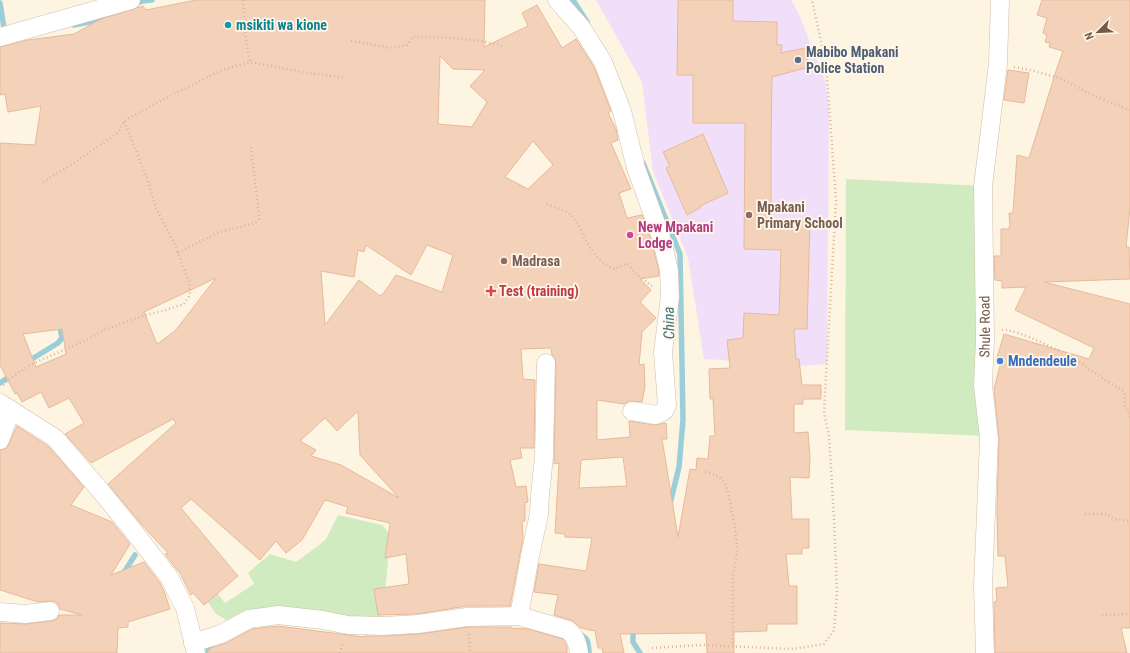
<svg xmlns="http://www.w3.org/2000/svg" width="1130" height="653" font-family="'Roboto Condensed',sans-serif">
	<rect width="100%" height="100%" fill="#fdf4e2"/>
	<path fill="#f1dff9" d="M596,0H791L799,14L826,83L829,110L827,364L785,367L772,363L704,359L688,258L653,171L642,82Z"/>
	<path fill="#d1ebc0" d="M846,179L983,186L987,436L845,430Z
		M338,515L382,525C385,528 387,530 388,533C391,542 384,613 379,620L304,613L229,629L225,619L216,614L206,599L217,593L225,603L254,584L248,573L270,554L296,562L318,546L326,539Z"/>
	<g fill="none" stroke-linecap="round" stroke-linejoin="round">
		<path stroke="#9cceda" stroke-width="5.5" d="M573,0L587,22
			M0,3L4,28
			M133,5L142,1L152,0
			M74,25L94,21L108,15
			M643,163L680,254L683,420L679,467L670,504
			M27,362L58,343L62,338L59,323
			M0,383L13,374
			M123,574L135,555
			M633,627V642L640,653
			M577,633C589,638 588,641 589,653
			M207,653L210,646"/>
	</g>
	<path fill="#f4d2b9" stroke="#e7b999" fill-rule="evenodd" d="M196,0H485L484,47L528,26L522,13L537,5L562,48L576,39L594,67L611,111L608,113L616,129L618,140L611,143L631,189L619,193L627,218L642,215L651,240L659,271V276L640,279L651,290L640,302L656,318L642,332L639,365L644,364L645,386L642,402L629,401L624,404L597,400V440L630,437L629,421L654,425L666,423L667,439H662L678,537L690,469L696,470L697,458L708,459L710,436H715L713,399H710L709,369L730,368L727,340L743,338L744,313L779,315L781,250L744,249L745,123H693V75H677L678,0H733V21L777,22V45H782L781,53L805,48L809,67L772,77L771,142V219L810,220L807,329H794L796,359H799L802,385H821V399H803V404H794V433L808,432L810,457L809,478L790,477L792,519H809V548H802V554H786L789,586H797V624H767V631L734,632V653H707L706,633L620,634L624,653H603L602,648H598L595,631L581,628L571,620L554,615L558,595L534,592L539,564L586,571L592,538L565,537V534L555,533L559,463L554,464L556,363L555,358L552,355L551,348L521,349L523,379L535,380L534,448H520L522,458L510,460L516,487L526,486L528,502L525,503V521H522L523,538L510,606H467L417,614L378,615L374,589L409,584L406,554L385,558L390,523L346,513L348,507L325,500L302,540L286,553L276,541L260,560L191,499L181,508L238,576L204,605L193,593L191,595L179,571H178L165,554L168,553L142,525L108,484L176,423L173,419L91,463L65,434L84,423L69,398L49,408L41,392L22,402L17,393L15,394L0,365V143L35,145L41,106L8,112L5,94L0,95V47L28,40L74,34L101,19L143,6L146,10ZM440,56L453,69L485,70L470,86L487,102L472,127L438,124ZM533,141L553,165L528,189L505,177ZM366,245L411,275L427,245L453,255L442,292L396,275L383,294H382L380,296L359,280L325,325L321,271L354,277L358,250L364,252ZM216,278L175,331L157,344L144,312ZM62,329L66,354L36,367L23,334ZM358,411L360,455L399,498L341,465L311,456L316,450L300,441L325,418L337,431ZM623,457L627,486L579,488L581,460Z
		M1042,0H1130V208L1126,247H1129L1130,279L1044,282L1130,304V628H1121L1127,653H995L994,602L997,601L996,588L1008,587L1005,556H998L997,509L999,439L994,389L1001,362L996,361L1004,334L1089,359L1094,348L1015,310L1026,287L1002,288V281L995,280L994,256H1001V229H1009V227H1010L1009,213H1013L1017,155L1029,158L1057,68L1063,51L1049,47L1050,43L1045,42L1047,35L1043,33L1047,18L1037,15Z
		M1008,70L1029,73L1024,103L1004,100Z
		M703,134L728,193L700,206V208L687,215L666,168L670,166L663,152Z
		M17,426L49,447L84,487L71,505L112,522L130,544L111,575L144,562L160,583L164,591L170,609L128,622V627L118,628L117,653H0V623L26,624L52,621L57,619L59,615H82L60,609L58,604L54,601L38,602L0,590V450L7,448Z
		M278,626L364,637V636H384L419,634L468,627H511V628L528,629L563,639L567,646V653H207L211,648L226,643L252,629Z"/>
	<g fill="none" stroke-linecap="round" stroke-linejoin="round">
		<g stroke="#d1bdac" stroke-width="19">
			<g id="minor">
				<path d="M557,0L581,27L603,62L622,111L636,168L661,237L669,270L670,297L663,352L667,405L664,411L656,415L632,411"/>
				<path d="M0,37L131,0"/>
				<path d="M0,403L55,438L99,489L131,528L169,577L185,608L196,653"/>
				<path d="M0,440L11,410"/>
				<path d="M0,612L25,614L50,611"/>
				<path d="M519,616L530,556L539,514L540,495L544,457L546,363"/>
				<path d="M193,643L221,634L249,619L278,615L323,620L348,625L383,626L418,624L467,617L519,616L568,630C576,636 578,644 579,653"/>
				<path id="s1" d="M985,653L983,586L989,439L983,385L985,340L983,186L998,64L1000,0"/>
			</g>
		</g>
		<path stroke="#d9b59c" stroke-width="2.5" stroke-dasharray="1 3" stroke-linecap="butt" d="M243,0L246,41L250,62
			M351,41L393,48L407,45L412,37C442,37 471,38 500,45L503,47
			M1014,67L1035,71L1062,79L1094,96L1130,110
			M43,182L77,161L119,132L124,121L154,104L222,70L250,62L303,72L345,78
			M547,204C556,208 567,210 574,218C578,222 580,229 583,235C590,249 600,265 616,269L625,264H628L636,274L652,286
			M178,253L217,233L255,223L259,219V215L251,147
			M1002,330C1017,328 1070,356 1085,365L1088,369L1123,391L1125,396L1124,403L1130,417
			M3,385L13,376L32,364L82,342L104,330L145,315L163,311L184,304L190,295L189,281L173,241L156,208L147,178L124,121
			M705,472C713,474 721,476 725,484C729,491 738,542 737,551C737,560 733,569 733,578C732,601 734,623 732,646
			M1085,514H1107L1114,519L1130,521
			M1102,615L1130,614
			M469,634L470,653
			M652,648L703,645L792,649L824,644L834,630L837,593L834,518L829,436L824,413L836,200L826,64L812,0
			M340,653L343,642"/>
		<use href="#minor" stroke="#fff" stroke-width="18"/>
	</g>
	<circle fill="#0f9aa8" stroke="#fff7ea" stroke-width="1.5" cx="228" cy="25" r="4"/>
	<circle fill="#5c6f8a" stroke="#fff7ea" stroke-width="1.5" cx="798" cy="60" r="4"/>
	<g fill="#8d6e63" stroke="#fff7ea" stroke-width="1.5">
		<circle cx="749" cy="215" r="4"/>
		<circle cx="504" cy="261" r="4"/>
	</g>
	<circle fill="#d1479c" stroke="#fff7ea" stroke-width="1.5" cx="630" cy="235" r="4"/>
	<path fill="#e0444e" stroke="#fff7ea" stroke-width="1.5" d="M489 285h4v4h4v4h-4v4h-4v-4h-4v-4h4z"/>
	<circle fill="#3f7fe0" stroke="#fff7ea" stroke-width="1.5" cx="1000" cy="361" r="4"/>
	<g text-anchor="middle" stroke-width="3.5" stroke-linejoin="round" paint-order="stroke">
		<g font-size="14" font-weight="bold" fill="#0d838f" stroke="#fff7ea" text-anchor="start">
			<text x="236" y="30">msikiti wa kione</text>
		</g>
		<g font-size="14" font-weight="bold" fill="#4e5e75" stroke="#fff7ea" text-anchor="start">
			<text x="806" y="57">Mabibo Mpakani<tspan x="806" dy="16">Police Station</tspan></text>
		</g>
		<g font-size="14" font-weight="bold" fill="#785e54" stroke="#fff7ea" text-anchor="start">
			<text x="757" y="212">Mpakani<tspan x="757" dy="16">Primary School</tspan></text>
			<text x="512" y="266">Madrasa</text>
		</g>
		<g font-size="14" font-weight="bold" fill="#b23c85" stroke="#fff7ea" text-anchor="start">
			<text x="638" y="232">New Mpakani<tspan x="638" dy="16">Lodge</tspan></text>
		</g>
		<g font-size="14" font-weight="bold" fill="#be3a42" stroke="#fff7ea" text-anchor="start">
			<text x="499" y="296">Test (training)</text>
		</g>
		<g font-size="14" fill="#765948" stroke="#fff7ea">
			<text dy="5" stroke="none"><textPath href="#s1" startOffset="327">Shule Road</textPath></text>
		</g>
		<g font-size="14" font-weight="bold" fill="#366cbe" stroke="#fff7ea" text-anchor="start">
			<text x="1008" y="366">Mndendeule</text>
		</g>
		<g font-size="15" font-style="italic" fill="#3e7683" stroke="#fff7ea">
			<text transform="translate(669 323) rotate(-91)" y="5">China</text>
		</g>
	</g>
	<g transform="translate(1098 32) rotate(246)" stroke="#fff7ea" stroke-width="3" paint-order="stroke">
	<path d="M0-3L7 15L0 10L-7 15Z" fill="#765948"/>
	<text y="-6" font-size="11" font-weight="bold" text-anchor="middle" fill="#765948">N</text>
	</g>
</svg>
